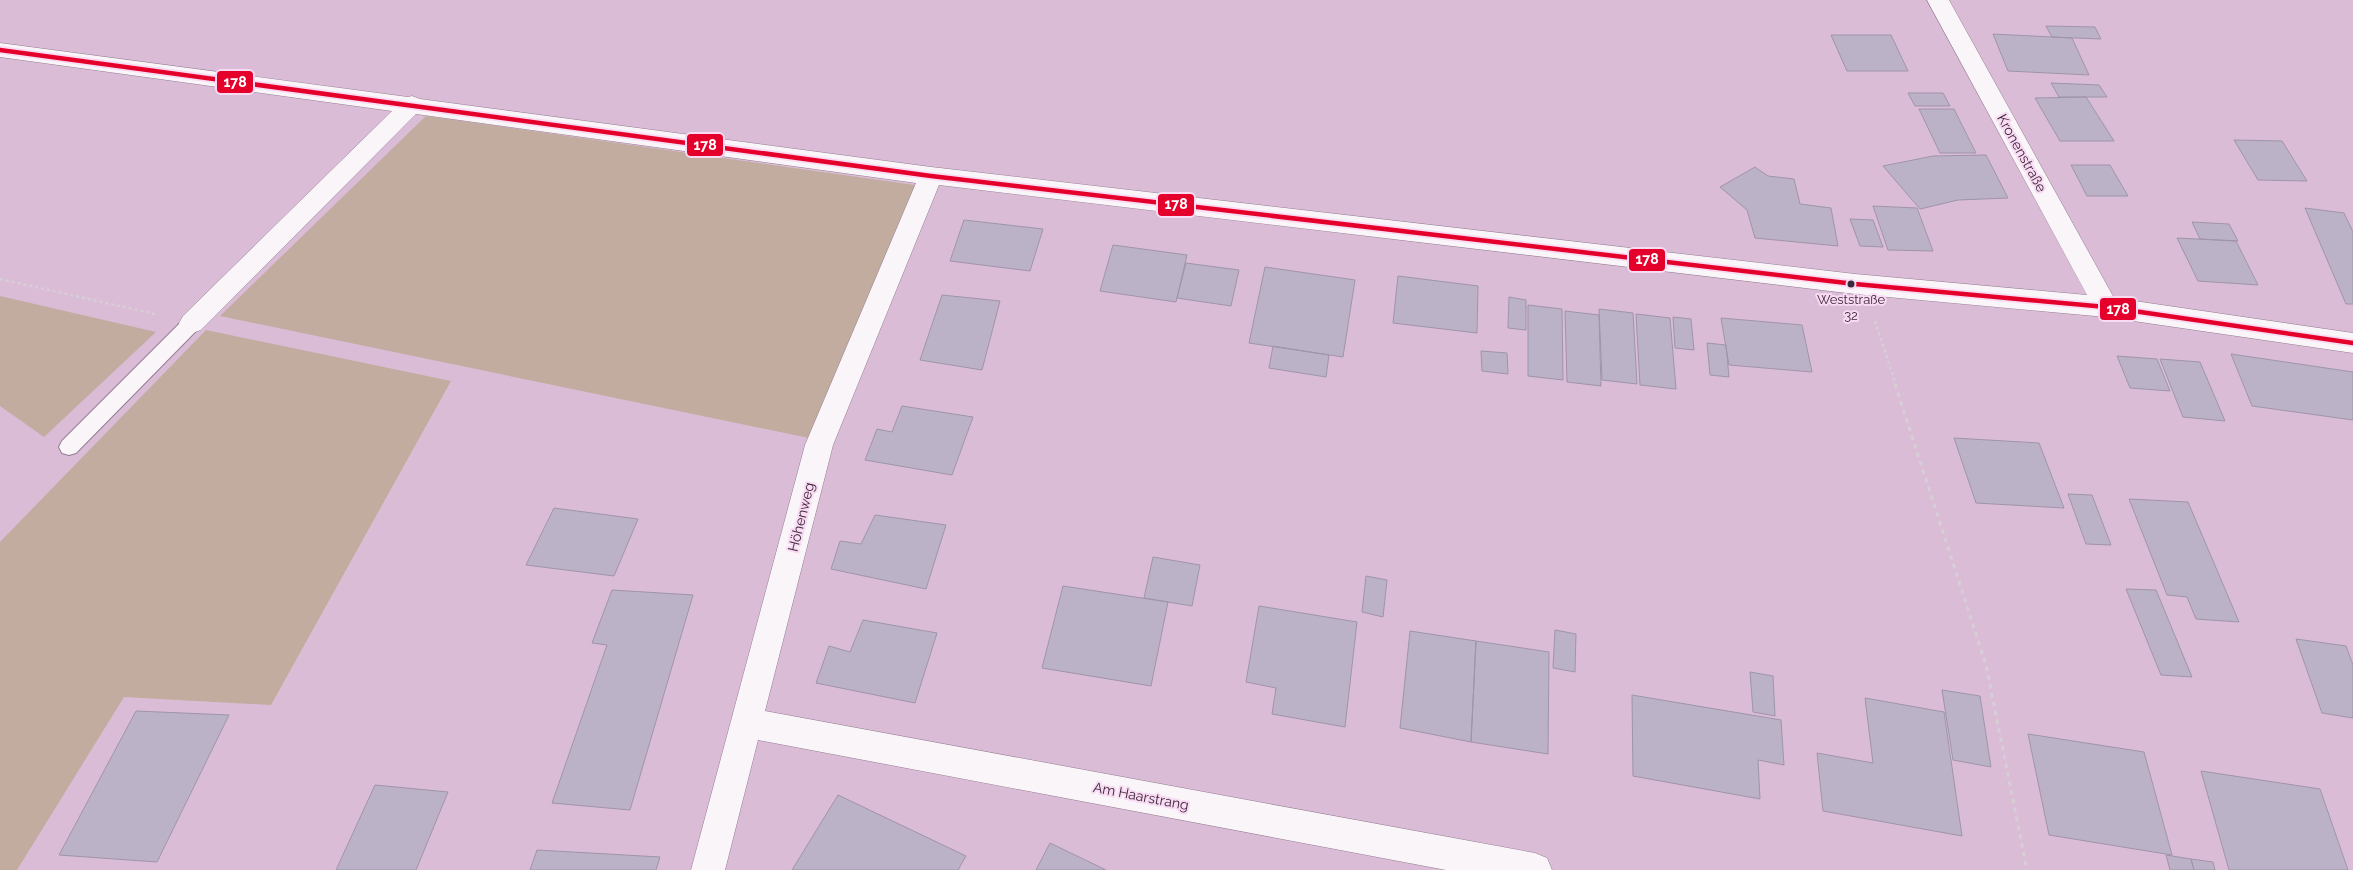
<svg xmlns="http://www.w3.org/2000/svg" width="2353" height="870" font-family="Raleway,sans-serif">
	<rect width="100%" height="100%" fill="#dabcd6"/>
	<path fill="#c2aca0" d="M426,116L915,185L809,438L220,316Z
		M0,296L156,332L44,437L0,406Z
		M206,330L451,381L271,705L124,697L17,870H0V542Z"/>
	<path fill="#bcb2c8" stroke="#9f94ab" d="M2046,26L2095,27L2101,39L2052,37Z
		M1993,34L2072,38L2089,75L2008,71Z
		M1831,35H1891L1908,71H1847Z
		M2051,83L2099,85L2107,97H2059Z
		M1908,93H1943L1950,106H1915Z
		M2086,97L2114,141H2060L2035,98Z
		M1919,109H1954L1976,153H1940Z
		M2234,140L2282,141L2307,181L2258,180Z
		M1986,155L2008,198L1958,200L1920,209L1883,166L1933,156Z
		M2071,165H2110L2128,196H2087Z
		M1755,167L1768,176L1794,179L1800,204L1831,208L1838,246L1755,238L1747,210L1720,187Z
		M1873,206L1917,208L1933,251L1888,250Z
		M2305,208L2344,213L2353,232V304H2346Z
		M1850,219L1873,220L1883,247L1860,246Z
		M964,220L1043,229L1030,271L950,261Z
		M2192,222L2229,224L2238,241L2200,239Z
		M2177,238L2236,241L2258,285L2198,281Z
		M1113,245L1187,255L1176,302L1100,291Z
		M1186,263L1239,270L1231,306L1177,298Z
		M1265,267L1355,280L1343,357L1249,343Z
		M1398,276L1478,286L1477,333L1393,323Z
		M942,295L1000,301L982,370L920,360Z
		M1509,297L1526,300V330L1508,328Z
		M1528,305L1562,309L1563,380L1528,376Z
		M1599,309L1633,313L1637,384L1602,380Z
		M1565,311L1599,315L1601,386L1567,382Z
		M1636,314L1670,318L1676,389L1640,385Z
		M1673,317L1691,319L1694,350L1675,348Z
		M1721,318L1802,325L1812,372L1729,365Z
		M1707,343L1726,345L1729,377L1710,375Z
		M1273,346L1329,355L1326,377L1269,368Z
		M1481,351L1507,353L1508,374L1482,371Z
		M2231,354L2353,372V420L2252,406Z
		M2117,356L2157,359L2170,391L2130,388Z
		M2160,359L2200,362L2225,421L2183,417Z
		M902,406L973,417L952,475L865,460L877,429L892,432Z
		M1954,438L2039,443L2064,508L1976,503Z
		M2068,494L2092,495L2111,545L2086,544Z
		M2129,499L2188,502L2239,622L2196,619L2187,597L2167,595Z
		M554,508L638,519L614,576L526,565Z
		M875,515L946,525L926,589L831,569L840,541L861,544Z
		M1153,557L1200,565L1192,606L1144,598Z
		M1366,576L1387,580L1383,617L1362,612Z
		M1063,586L1168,602L1151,686L1042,668Z
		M2126,589L2156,590L2192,677L2161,675Z
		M612,590L693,595L630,810L552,803L607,645L592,643Z
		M1259,606L1357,622L1345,727L1272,714L1276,688L1246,682Z
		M863,620L937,633L915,703L816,683L829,646L850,652Z
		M1555,630L1576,634L1575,672L1553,668Z
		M1410,631L1476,641L1471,742L1400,728Z
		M2296,639L2346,646L2353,665V718L2322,713Z
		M1476,641L1549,652L1548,754L1471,742Z
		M1750,672L1773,676L1775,716L1753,712Z
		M1942,690L1980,696L1991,767L1953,760Z
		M1632,695L1781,720L1784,765L1758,760L1760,799L1633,776Z
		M1865,698L1944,712L1962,836L1823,811L1817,753L1873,763Z
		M136,711L229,715L157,862L59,855Z
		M2028,734L2144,752L2172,855L2049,835Z
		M2201,771L2320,789L2348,870H2229Z
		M375,785L448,792L416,870H336Z
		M838,795L966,856L958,870H792Z
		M1050,843L1106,870H1036Z
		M537,850L660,857L656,870H530Z
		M2166,855L2191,859L2194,870H2170Z
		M2191,859L2213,862L2215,870H2194Z"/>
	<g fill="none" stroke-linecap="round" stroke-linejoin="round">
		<g stroke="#947d91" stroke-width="2">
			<path id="lane" d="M192,316L199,318L201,323L199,328L76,453L69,455L62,453L59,447L62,441L185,318Z"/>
		</g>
		<g stroke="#947d91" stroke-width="1">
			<path id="street" d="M1927,0H1949L2114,298L2353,333V353L2106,317L1855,294L939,185L833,445L765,711L1535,853L1547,858L1552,870H1446L758,740L725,870H691L805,445L916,183L416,114L201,330L192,333L183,330L179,323L183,316L392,111L0,57V43L408,97L412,96L420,99L931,167L1855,274L2087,295Z"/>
		</g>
		<path stroke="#d7ced6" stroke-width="2.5" stroke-dasharray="3 3" stroke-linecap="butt" d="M0,279L155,314
			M1875,321L1896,385"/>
		<path stroke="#d7ced6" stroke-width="3" stroke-dasharray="4.5 4.5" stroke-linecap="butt" d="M1895,384L1986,665L2027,870"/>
		<use href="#lane" fill="#f9f5f9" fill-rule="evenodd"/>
		<use href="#street" fill="#f9f5f9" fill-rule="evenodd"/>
		<g stroke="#f8daf3" stroke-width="8">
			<path id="bus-1" d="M0,50L931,176L1855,284L2106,307L2353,343"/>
		</g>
		<use href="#bus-1" stroke="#e4002b" stroke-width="4.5"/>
	</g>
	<circle fill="#3d273a" stroke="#f8daf3" stroke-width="2" cx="1851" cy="284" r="4.5"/>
	<g text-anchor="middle" stroke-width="4" stroke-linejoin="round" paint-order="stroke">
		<g font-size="13" fill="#3d273a" stroke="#f8daf3">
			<text x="1851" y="304">Weststraße<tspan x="1851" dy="16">32</tspan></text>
		</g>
		<g font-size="14" fill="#3d273a" stroke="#f8daf3">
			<text transform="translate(2022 153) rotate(61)" y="5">Kronenstraße</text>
			<text transform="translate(801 517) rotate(-76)" y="5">Höhenweg</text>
			<text transform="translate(1141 796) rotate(11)" y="5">Am Haarstrang</text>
		</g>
	</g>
	<g stroke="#f8daf3" stroke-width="2">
		<rect x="216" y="70" width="38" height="24" rx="5" fill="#e4002b"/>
		<rect x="686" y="133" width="38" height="24" rx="5" fill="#e4002b"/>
		<rect x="1157" y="193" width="38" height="24" rx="5" fill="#e4002b"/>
		<rect x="1628" y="248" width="38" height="24" rx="5" fill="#e4002b"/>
		<rect x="2099" y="297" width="38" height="24" rx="5" fill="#e4002b"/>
	</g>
	<g font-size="14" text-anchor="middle" font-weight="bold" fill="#fff">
		<text x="235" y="87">178</text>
		<text x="705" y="150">178</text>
		<text x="1176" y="209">178</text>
		<text x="1647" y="264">178</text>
		<text x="2118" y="314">178</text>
	</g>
</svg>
